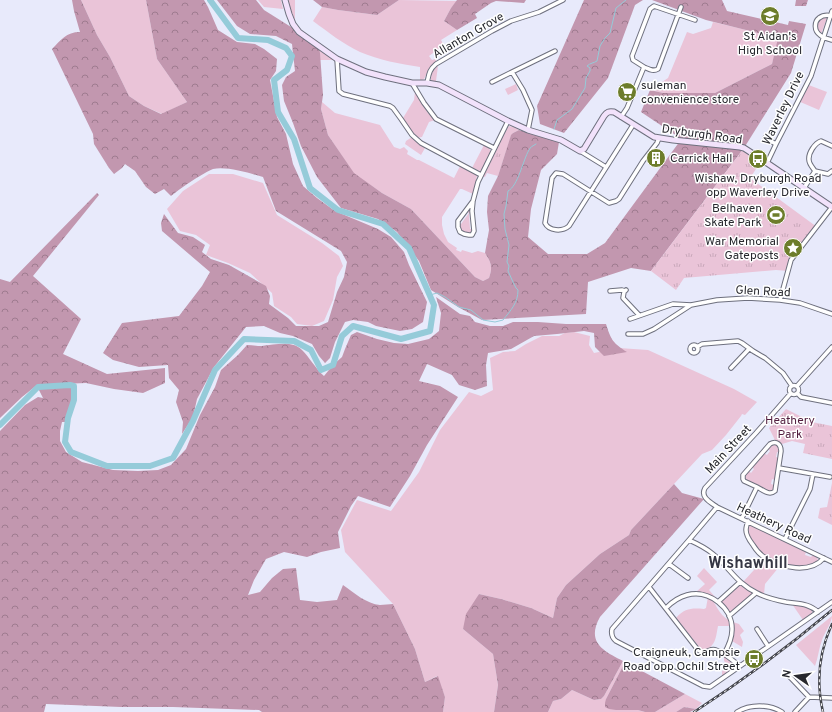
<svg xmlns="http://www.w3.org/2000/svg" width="832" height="712" font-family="Overpass,sans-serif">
	<defs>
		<pattern id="forest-crowns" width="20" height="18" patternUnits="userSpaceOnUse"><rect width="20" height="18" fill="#c297af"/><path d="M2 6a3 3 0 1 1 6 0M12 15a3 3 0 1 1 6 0" fill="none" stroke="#9e7b8f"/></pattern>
		<pattern id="park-tufts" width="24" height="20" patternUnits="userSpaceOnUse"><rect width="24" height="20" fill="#eac4d8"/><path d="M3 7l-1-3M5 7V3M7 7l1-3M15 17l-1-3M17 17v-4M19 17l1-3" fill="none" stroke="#c9a8ba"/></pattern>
	</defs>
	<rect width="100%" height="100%" fill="#e8eafb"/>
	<path fill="#eac4d8" d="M81,0H146L157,59L187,102L162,114L144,106L129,96L110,57L97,35Z
		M258,0H281L283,9L264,7Z
		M288,0H295V20L292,13Z
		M399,0L457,1L451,8L444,21L457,30L441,40L444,45L429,56L432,60L435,59L437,62L430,67L424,79L420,81V67C400,64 379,60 360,52C343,44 328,32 313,21L322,7L338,10L377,15Z
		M824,17L827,18L821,34L817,30C817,23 818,20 824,17Z
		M713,22L779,38L772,64L715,93H663L650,90L668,78L687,32L693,34L711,28Z
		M319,48L334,58V60H320Z
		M438,66L436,81H431C431,74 432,70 438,66Z
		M516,84L518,90L508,95L505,89Z
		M806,84L827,92L819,110L798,101Z
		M415,92L428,113L435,120L429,122L422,137L417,138L415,136L403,118L414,100Z
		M322,102L335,113L380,125L394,147L400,149L404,147L408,151L407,154L417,160H419L454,178L460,166L476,174L477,176L473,194L462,189H460L442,217V225L444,234L448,242L457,248L456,250L461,252L462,250L472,253L478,251L485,253C491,262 493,267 489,278L483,281L475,277L411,209L382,193L354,174L328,135L321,109Z
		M509,126L515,127L519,130L513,133L511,136L498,176L487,173L485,177L482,176L508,127Z
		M412,137L419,144L425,148L421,155L405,144L406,141Z
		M484,145L489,148L491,152L482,169L480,171L472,168Z
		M209,174H233L263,183L277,215L322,243L339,256L343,266L337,277L333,300L324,321L312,326L297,324L291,317L274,306L272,293L250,273L228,263L206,255L210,245L196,235L180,231L167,209L183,191Z
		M470,207L472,208L471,213L469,214L470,229H473L471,234L463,232L460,231L458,223L461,224L469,213L466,212Z
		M574,332L590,336L589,345L594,353L619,348L648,350L734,389L757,402L745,415L742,414L741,416L726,435L712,450L702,454L631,530L629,535L600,554L566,585L557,598L553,618L531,608L501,599L479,594L463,629L493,654L498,685L494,712H443L445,697L437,676L425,682L415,649L393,604L345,552L341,530L357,500L391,511L419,472L440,430L469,392L481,396L493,390L490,358L503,352L515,351L526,344L542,336H559L565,333Z
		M775,444L779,445L780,453L777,452L776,457L779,458L775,480L772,479L771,484L774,485L773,491H768L745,480C744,476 747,473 749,471L751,473L754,469L752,467L764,453L767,455L770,451L768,449L771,445Z
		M750,525L806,552L805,555L811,557L813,555L817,557L818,560C798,579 748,555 748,528Z
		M764,559L779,567L765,584L764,594L743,582Z
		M704,568L717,582L709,590L716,598L708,595L696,592L705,584L697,576Z
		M739,585H741L752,593V594L731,612H728L721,603V600Z
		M708,597L713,600C716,607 723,618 729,620L730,626H718C716,636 716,647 704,650L700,648L676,618C685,608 692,608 704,609L706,608Z
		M792,604L804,606L812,610V613L803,620Z
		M832,616C832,622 824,634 822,640C819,648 818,658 815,666L796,645Z
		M733,622L739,624L744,631L740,635L743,642L742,647L732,641L733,630Z
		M724,657L732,663C734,670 727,673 722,677V671L725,669L726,663L724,661Z
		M623,661L625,662L606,699L629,710H638L645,712H548L553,701L561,699L572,690L594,700L601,699L604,696Z
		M685,694L702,703L696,709L684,707L676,712H655Z"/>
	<path fill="url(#forest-crowns)" d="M72,0H81L97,35L110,57L129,96L144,106L161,114L187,102L157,59L146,0H204L208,7L218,30L237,42L255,44L264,49L277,59L276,71L270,80L277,117L286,134L293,164L303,186L317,198L335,211L378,229L391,237L404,252L409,265L427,302L423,322L412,329L400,331L376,326L368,322L353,320L345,322L335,342L330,358L325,363L319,356L312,344L293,336L280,333L264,326L246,327L214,367L197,399L193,417L182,434L183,422L176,402L179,390L169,378L168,365L139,367L113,360L103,353L122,323L179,316L202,286L210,272L162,231L161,223L164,214L178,233L193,237L205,245L202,252L211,259L229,265L266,286L270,296L269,304L288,318L296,326H319L328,322L337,292L344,277L347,262L341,251L276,211L263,177C250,173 226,166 213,169C210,170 207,172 205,173C192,180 181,188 171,196L164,189L155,194L146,187L135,171L125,164L122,168L114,174L109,168L94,144L93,134L52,49C61,40 66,32 80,32L74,11Z
		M217,0H256L264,10L299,32L319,48L320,53L323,95L321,109L328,135L354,173L382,193L411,209L475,277L483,281L489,278C493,267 491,262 485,253L489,230L487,212L488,196L498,176L511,135L513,133L519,130L559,142L557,154L541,170L531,209L528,237L548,254H587L605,243L680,141V138L641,112L650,90L663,93H715L772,64L778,38L706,20L652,0H722L727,11L788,25L789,21L806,24L791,73L744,148L651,271L631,268L588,282L586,314L482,320L458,307L431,290L419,261L397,232L378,219L341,208L317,177L301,146L293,123L284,101L282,85L286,77L295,71L292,44L276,36L250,34L237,26Z
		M313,0H399L377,15L338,10L322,7Z
		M457,0H526L524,3L496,1L491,3L475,14L477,18L457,30L444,21L451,8Z
		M584,0H643L635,5L608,78L564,133L540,124L537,106Z
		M796,0H808L806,6H795Z
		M97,193L99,195L33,276L81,319L63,354L107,374L165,368V383L143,393L114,389L86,383L37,385L22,397L0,418V279L10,282Z
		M436,297L460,314L470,316L475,322L490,326H503L513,322H538L566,324H606C611,340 613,343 627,352L604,356L595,347L594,333L584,331L557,334L534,336L511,349L488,353L486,365L487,386L475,390L459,385L452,375L427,364L419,381L440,386L458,397L427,445L410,476L390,507L358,496L351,506L338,532L340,548L321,552L307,557L284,552L266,559L254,580L248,595L260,592L272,578L283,569L296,568L300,600L317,602L337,600L343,585C354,593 367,604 380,605C384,605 389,604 393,604L415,649L425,682L438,676L445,697L443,712H262L259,710L173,707H121L46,704L44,712H0V431L25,405L38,397L43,398L38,388L70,385L74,387C73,400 72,410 66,422H62L60,431V441L66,452L82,462L113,470L138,471L158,470L171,465L186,449L200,415L215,387L221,370L238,355L247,345C252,345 257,346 262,346C275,345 292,340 302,350C310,358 315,368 324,376L333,365L342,357L345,349L351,335L357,332L377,339L394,343L408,344L429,339L439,331L441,313Z
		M674,484L682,493L704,499L600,617C586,642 603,651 623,661L604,696L601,699L594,700L572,690L561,699L553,701L548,712H494L498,685L493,654L463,629L466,614L479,594L501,599L531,608L553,618L557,598L566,585L600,554L629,535L631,530Z
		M625,662L685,694L655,712H645L638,710H616L609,709L605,707V703L606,699Z
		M684,707L696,709L690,712H676Z"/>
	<path fill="url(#park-tufts)" d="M502,144L506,146L497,163L493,161Z
		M744,148L762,160L750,178L817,227L794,255L788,271L776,270L684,278L676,290L651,271Z
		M786,409L812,422L832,426V459L803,453L805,444L792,441L782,444L775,440L769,428Z
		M832,483V525L818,518L820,508L827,507Z"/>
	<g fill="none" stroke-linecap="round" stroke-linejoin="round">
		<path stroke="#95cbd9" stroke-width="1" d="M554,129L557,120L568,112L572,109L585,88L586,78L590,71V68L587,66C590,63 594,63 597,61L600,46L605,38L610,33L616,8L626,0
			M430,295L437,293L445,297L459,307L471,310L483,320L495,322L503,320C511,310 518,303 518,290L516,288L513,282L508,271L509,266L507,262L509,245L505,229L504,214L506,206L508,191C518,186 523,160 529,150C530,147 533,146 536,144"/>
		<path stroke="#95cbd9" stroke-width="6" d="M0,425L38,387L70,385L74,386V400L68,418L65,442L71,452L107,466H150L173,458L193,421L215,370L244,339L294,341L311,350L321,370L333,365L342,336L353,326L401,339L430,331L434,305L409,248L383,224L338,210L310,188L294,139L278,112L274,80L287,70L292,56L286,48L268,40L238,38L210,0"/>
		<g stroke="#6e707e" stroke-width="5.5">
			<path id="street" d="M832,16C828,15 823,15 819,18C814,22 814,31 820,35C823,38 828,39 832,40
				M337,59L339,91L343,94L390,106L393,108L401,119L412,135L421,143L481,175
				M644,67C649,69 653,72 658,69L681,7
				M492,82L512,72
				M412,83L424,103L436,119L494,148
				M427,83C429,74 429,70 436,64L492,31L511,21L539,12L563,0
				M621,117L627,108L644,67L633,60L632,56L650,9L654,6L695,20
				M633,125L569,226C562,232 549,231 545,223L552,178L556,173L563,174L609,203L616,201L619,199L643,161L657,143L659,138
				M528,130L532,110L523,90L512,72L555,51
				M765,138L776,144
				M580,151L606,167
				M767,163L776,144L811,76L832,11
				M815,171C813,168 809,164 809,160C808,153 815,143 821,141L832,146
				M815,171L828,174L832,171
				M804,188L815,171
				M473,201L458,221V227L460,232L464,234L469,235H472L474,231L472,211L473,201L478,182L508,121
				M626,290L624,292L623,298L639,315
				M610,291L622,290L625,291
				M780,300L791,260L832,207
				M630,319L673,304L691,305L717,300L748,298L780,300L800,303L832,314
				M628,334H643L654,329L691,305
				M690 349a4 4 0 1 1 8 0a4 4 0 1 1-8 0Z
				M697,347L702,344L738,341L742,343L753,351L765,358L783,373L792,386
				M731,368L749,349
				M789.5 390a4.5 4.5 0 1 1 9 0a4.5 4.5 0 1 1-9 0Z
				M797,386L832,347
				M791,393L756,433L705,488C700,497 710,502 717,507L832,562
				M797,393L801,397L832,403
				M779,468L830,477
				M717,507L689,540L612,629C611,634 612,638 616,641L703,686L710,687L832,602
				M742,518L757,487C763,490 769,496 775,491L781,451C781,445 777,440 770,444L743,475V479L744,481L757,487
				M748,521C747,524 746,528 746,530C746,536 750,541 753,545C756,550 760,555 766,558C782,568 810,574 824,558
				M785,539L810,489L813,474
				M689,540C698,544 706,548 713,554C730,568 736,583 757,593C766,598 776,600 786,602C798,604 809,603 818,612
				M669,564L688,578
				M649,587L698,650C707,656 709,647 716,650C725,653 733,661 740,666
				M719,601L740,582
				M666,608C672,602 679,597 687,595C709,589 733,608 732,630C732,639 728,647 724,654
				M729,616L756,593
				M757,629L768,646
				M789,676L809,697
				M737,712C750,704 769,704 782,712
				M795,712L809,697L832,698"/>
		</g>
		<g stroke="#6e707e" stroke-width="7">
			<path id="secondary" d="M285,0L289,14L293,24L299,32L337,59L366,72L385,77L412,83H427L439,85L508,121L528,130L561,140L580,151L584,149L604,116C607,112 609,111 614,112L654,137L673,140L740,147L744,148L767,163L832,207"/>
		</g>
		<use href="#street" stroke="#fff" stroke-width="3.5"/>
		<use href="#secondary" stroke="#f2e2fb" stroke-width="5"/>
		<g stroke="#44454c" stroke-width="2.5">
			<path id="rail" d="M694,712C742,681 788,647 832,610
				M823,712C816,682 819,652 832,624"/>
		</g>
		<use href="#rail" stroke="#fff" stroke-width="1" stroke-dasharray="3" stroke-linecap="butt"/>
	</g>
	<defs>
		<g id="school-disc" transform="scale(1)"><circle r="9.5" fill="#6d7d2b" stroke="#fff"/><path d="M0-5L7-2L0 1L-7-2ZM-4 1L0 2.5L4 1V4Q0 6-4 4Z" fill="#fff"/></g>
		<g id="supermarket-disc" transform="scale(1)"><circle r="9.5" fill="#6d7d2b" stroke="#fff"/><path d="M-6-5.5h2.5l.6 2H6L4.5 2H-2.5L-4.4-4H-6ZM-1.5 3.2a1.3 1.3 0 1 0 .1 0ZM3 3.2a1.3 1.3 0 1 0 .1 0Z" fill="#fff"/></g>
		<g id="building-disc" transform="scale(1)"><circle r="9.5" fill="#6d7d2b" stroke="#fff"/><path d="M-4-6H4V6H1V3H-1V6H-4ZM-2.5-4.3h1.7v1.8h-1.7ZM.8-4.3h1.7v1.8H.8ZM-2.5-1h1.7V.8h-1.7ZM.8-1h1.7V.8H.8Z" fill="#fff"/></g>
		<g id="bus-disc" transform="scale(1)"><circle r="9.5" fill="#6d7d2b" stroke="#fff"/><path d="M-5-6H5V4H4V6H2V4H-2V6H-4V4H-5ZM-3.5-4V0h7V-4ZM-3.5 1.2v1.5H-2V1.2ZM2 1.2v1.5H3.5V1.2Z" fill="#fff"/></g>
		<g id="stadium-disc" transform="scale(1)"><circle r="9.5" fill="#6d7d2b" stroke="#fff"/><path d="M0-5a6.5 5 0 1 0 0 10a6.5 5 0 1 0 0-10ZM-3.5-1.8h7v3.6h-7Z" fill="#fff"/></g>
		<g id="sight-disc" transform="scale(1)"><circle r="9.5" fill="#6d7d2b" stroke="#fff"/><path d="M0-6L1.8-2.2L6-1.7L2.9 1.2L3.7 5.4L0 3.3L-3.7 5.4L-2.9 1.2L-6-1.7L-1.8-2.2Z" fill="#fff"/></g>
	</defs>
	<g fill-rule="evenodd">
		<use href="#school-disc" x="770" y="16"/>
		<use href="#supermarket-disc" x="627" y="92"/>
		<use href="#building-disc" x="656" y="158"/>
		<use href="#bus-disc" x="758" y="159"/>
		<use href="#stadium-disc" x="776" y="215"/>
		<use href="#sight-disc" x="793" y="248"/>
		<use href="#bus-disc" x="754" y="659"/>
	</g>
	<g text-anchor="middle" stroke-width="3" stroke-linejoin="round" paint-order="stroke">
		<g font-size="12" fill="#27282e" stroke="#fff">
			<text transform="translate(468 35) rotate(-30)" y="4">Allanton Grove</text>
			<text transform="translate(783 108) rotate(-64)" y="4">Waverley Drive</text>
			<text transform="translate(702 134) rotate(8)" y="4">Dryburgh Road</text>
			<text transform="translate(763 291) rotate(3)" y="4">Glen Road</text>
			<text transform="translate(728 449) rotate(-47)" y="4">Main Street</text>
			<text transform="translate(774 523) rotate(25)" y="4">Heathery Road</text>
		</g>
		<g font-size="12" fill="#27282e" stroke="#fff" text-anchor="end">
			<text x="770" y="40" text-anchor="middle">St Aidan's<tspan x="770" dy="14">High School</tspan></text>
			<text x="641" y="89" text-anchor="start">suleman<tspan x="641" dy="14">convenience store</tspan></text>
			<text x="670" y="162" text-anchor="start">Carrick Hall</text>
			<text x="758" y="182" text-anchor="middle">Wishaw, Dryburgh Road<tspan x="758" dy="14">opp Waverley Drive</tspan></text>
			<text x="762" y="212">Belhaven<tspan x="762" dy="14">Skate Park</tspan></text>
			<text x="779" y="245">War Memorial<tspan x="779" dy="14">Gateposts</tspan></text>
			<text x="740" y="656">Craigneuk, Campsie<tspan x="740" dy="14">Road opp Ochil Street</tspan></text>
		</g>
		<g font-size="12" fill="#511d3e" stroke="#fff">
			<text x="790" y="424">Heathery<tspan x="790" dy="14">Park</tspan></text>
		</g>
		<g font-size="16" font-weight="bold" fill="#363744" stroke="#fff">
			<text x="748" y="568">Wishawhill</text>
		</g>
	</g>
	<g transform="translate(796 676) rotate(283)" stroke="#ffffff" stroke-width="3" paint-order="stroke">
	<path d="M0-3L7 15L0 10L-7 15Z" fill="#27282e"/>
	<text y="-6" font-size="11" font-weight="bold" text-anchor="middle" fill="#27282e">N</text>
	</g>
</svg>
